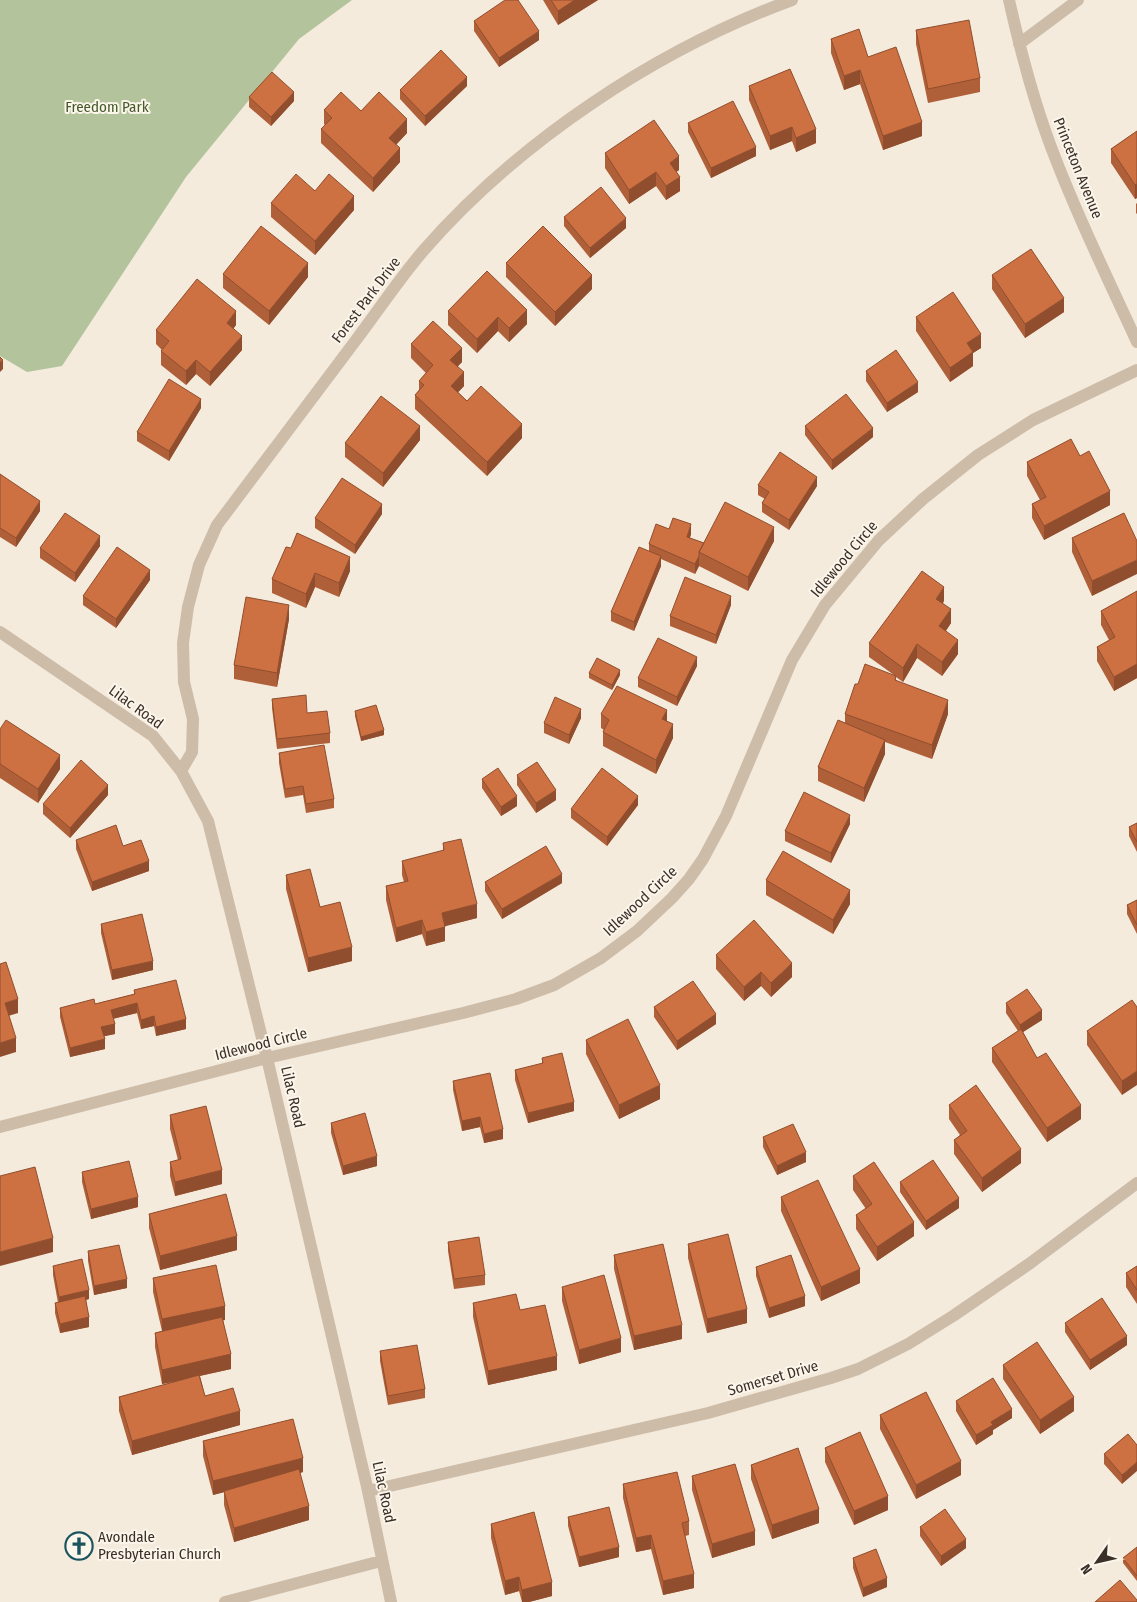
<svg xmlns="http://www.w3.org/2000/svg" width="1137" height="1602" font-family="'Fira Sans Condensed',sans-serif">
	<rect width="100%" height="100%" fill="#f4ebdd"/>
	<path fill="#b3c49c" d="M0,0H352L299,39L186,177L62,366L27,372L0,356Z"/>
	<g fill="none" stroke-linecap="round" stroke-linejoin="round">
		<path stroke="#cdbca8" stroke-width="12" d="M1009,0C1020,49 1033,99 1051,147C1076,213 1107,277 1137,342
			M1019,44L1078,0
			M0,632L153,736L181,771L208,821L267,1058L368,1491L391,1602
			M181,771L192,752L193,719L184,682L183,643L188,607L199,565L217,525C263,463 310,402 356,340C378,311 399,279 423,251C519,141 656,50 792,0
			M0,1127L267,1058L463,1013L516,999L554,985L601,958L637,931L672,898L689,879L703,859L726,816L792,660L825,605L879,540L923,499L978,455L1033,420L1137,370
			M368,1491L708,1413L831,1378L858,1369L908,1344L953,1316L1029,1264L1137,1183
			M225,1602L381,1561"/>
	</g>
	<path fill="#b06039" d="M543,0H598L558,25Z
		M474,21L539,40L499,67L474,31Z
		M916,30L980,78V92L928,103L916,44Z
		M831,39L868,57L922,136L883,150L860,84L844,90L831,53Z
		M467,86L425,126L400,99V90Z
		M749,86L816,143L796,152L792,141L770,150L749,100Z
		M249,97L294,101L271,126L249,107Z
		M324,110L361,111L407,133L396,145L400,162L373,192L321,143V129L325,125L324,124Z
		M688,123L756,156L711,178L688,132Z
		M1137,131V198L1135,199L1111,163V149Z
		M605,153L679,170L676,172L680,191L666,200L656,186L629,204L605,168Z
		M271,203L354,210L315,255L271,217Z
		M1137,203V214L1136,213V204Z
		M564,217L626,228L590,258L564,226Z
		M506,263L592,289L555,326L506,277Z
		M487,271L527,324L509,342L498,331L477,353L448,325V311Z
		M223,274L308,277L269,325L223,288Z
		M992,275L1064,312L1025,338L992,289Z
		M916,317L981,348L973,353V366L950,382L916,331Z
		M236,325L233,329L242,350L210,386L196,374L186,385L161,365V351L162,350L156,344V330Z
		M411,344L462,362L458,366L464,386L458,392L467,401L522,438L487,476L415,409V395L419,390V381L426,373L411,358Z
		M866,371L918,392L887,412L866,381Z
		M201,408L169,461L137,441V432Z
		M805,426L873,437L832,470L805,435Z
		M420,440L383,487L345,457V443Z
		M1080,456L1110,505L1044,540L1032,518V504L1040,500L1027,476V462Z
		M0,474L40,511L16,547L0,537Z
		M758,485L817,486L789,530L762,512V503L765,499L758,495Z
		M1124,513L1092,596L1072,552V538Z
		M382,514L355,554L315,528V518Z
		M669,529L691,534L690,538L704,543L774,541L748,591L699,566L695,574L661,559V566L634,631L611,621V612L649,552V544Z
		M100,546L75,582L40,558V548Z
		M286,547L350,571L339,597L315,587L306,608L272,593V579Z
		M150,580L116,628L83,605V596Z
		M1137,591V678L1114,691L1097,661V647L1109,640L1101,625V611Z
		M944,601L943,603L951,623L946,631L958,654L942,676L917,658L903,682L896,677V681L948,714L932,759L885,742V754L864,802L818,781V767L845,723V714L858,684L894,675L869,657V643Z
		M731,605L716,644L670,626V616Z
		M289,619L277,687L234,679V665Z
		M697,666L677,706L638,687V678Z
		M589,673L620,675L612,690L589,678Z
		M272,699L330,733V743L277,749L272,708Z
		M355,711L384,735L361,741L355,716Z
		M601,714L667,721L673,738L656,774L603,746V732L604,730L601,728Z
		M581,718L569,744L544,733V723Z
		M0,729L60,769L38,803L0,778Z
		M279,753L334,799V808L306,813L303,795L285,798L279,763Z
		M517,775L556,800L536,813L517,785Z
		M482,779L517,806L501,816L482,788Z
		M108,795L70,838L43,814V804Z
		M638,805L607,846L571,818V809Z
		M1137,823V852L1129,836V827Z
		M850,824L831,863L785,841V831Z
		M76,840L123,846L149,871L92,891L76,849Z
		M443,843L477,918L445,926V941L426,946L422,934L396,942L386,900V886L404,882L402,875V861L443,851Z
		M286,875L320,907L352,961L308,972L286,889Z
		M766,880L850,904L833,934L766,895Z
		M485,882L562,883L502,919L485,891Z
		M1137,900V934L1127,914V905Z
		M101,924L153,970L112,980L101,933Z
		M716,955L792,977L771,997L761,986L744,1001L716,969Z
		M134,990L186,1029L156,1036L154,1026L141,1029L137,1013L113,1019L115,1034L104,1036L105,1049L70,1057L60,1017V1008L95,1004L134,994Z
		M1006,1003L1042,1020L1023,1032L1037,1058L1081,1119L1047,1142L992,1062V1048L1018,1031L1006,1013Z
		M654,1007L716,1024L677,1050L654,1017Z
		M1137,1007L1122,1095L1087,1045V1031Z
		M586,1040L660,1099L619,1119L586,1054Z
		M542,1058L574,1111L528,1123L515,1080V1070L542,1064Z
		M453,1081L503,1139L484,1143L480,1127L462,1131L453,1090Z
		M949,1105L1021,1163L982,1192L954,1154V1140L960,1135L949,1119Z
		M170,1115L222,1184L175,1196L170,1176V1162L178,1160L170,1129Z
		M331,1123L377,1166L343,1175L331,1133Z
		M763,1137L806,1162L777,1175L763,1147Z
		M82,1172L138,1207L91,1219L82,1182Z
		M853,1176L914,1236L877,1261L856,1229V1215L866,1209L853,1190Z
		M900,1182L959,1208L926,1230L900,1192Z
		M781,1197L860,1283L821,1301L781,1211Z
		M149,1214L237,1250L160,1270L149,1228Z
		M448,1242L485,1275V1285L454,1289L448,1251Z
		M688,1244L747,1323L707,1333L688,1258Z
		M88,1251L127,1288L94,1295L88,1261Z
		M614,1255L682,1339L634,1350L614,1269Z
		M53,1266L89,1299L86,1300L89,1327L60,1333L55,1313V1303H58L53,1275Z
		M1137,1266V1304L1126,1287V1273Z
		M756,1267L805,1306L769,1318L756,1276Z
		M153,1278L225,1320H223L231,1369L200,1376L205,1396L240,1425L132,1455L119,1411V1397L174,1382L162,1384L155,1347V1333L162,1331L153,1292Z
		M562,1287L621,1352L579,1364L562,1301Z
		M473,1303L520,1310L557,1370L488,1385L473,1317Z
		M1065,1323L1127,1345L1090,1370L1065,1332Z
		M380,1351L425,1389V1398L388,1405L380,1361Z
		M1003,1365L1074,1411L1040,1434L1003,1379Z
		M956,1401L1012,1418L993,1430V1434L976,1445L956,1411Z
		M880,1415L961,1475L916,1499L880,1429Z
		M1128,1434L1122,1484L1104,1464V1454Z
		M203,1441L303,1472L300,1473L309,1520L234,1542L224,1505V1492L213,1495L203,1456Z
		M825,1448L888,1510L854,1525L825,1462Z
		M751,1465L819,1523L772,1539L751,1479Z
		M692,1476L755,1545L712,1558L692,1490Z
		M623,1484L689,1521V1535L685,1536L694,1588L663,1595L651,1549L636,1552L623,1498Z
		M568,1517L619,1557L579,1567L568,1526Z
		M491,1524L552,1596L529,1602H522L519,1591L505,1595L491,1538Z
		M920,1527L966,1548L941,1566L920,1536Z
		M1137,1547V1581L1123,1563V1558Z
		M853,1558L887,1587L863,1597L853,1568Z"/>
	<path fill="#904e2e" d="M575,0H598L558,25V11Z
		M539,31V40L499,67V58Z
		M860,70V84L844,90V76Z
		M467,77V86L425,126V116Z
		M294,92V101L271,126V117Z
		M407,119V133L389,152V138Z
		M922,122V136L883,150V136Z
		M792,127V141L770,150V136Z
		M816,129V143L796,152V138Z
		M756,147V156L711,178V168Z
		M400,148V162L373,192V178Z
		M679,156V170L670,177V163Z
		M656,172V186L629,204V190Z
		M680,177V191L666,200V186Z
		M1137,184V198L1135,199V185Z
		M354,196V210L315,255V241Z
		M626,218V228L590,258V248Z
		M308,263V277L269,325V311Z
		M592,275V289L555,326V312Z
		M1064,298V312L1025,338V324Z
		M527,310V324L509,342V328Z
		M236,311V325L227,337V323Z
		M498,317V331L477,353V339Z
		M981,334V348L973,353V366L950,382V368L967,343Z
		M242,336V350L210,386V372Z
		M462,348V362L450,374V360Z
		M3,360V369L0,372V363Z
		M196,360V374L186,385V371Z
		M464,372V386L451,400V386Z
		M918,382V392L887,412V403Z
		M201,399V408L169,461V451Z
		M522,424V438L487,476V462Z
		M420,426V440L383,487V473Z
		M873,428V437L832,470V460Z
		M817,477V486L789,530V520Z
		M1110,491V505L1044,540V526Z
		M40,501V511L16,547V538Z
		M382,504V514L355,554V545Z
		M691,524V534L687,546V537Z
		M774,527V541L748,591V577Z
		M100,536V546L75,582V573Z
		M661,556V566L634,631V622Z
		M699,556V566L695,574V564Z
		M350,557V571L339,597V583Z
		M1137,560V574L1092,596V581Z
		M150,570V580L116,628V619Z
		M315,573V587L306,608V594Z
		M944,587V601L936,613V599Z
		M731,596V605L716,644V635Z
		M289,605V619L277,687V673Z
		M951,609V623L939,640V626Z
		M958,640V654L942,676V662Z
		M917,644V658L903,682V668Z
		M697,657V666L677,706V697Z
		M1137,664V678L1114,691V677Z
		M620,670V675L612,690V685Z
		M948,700V714L932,759V745Z
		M581,709V718L569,744V735Z
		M667,710V724L662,719Z
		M673,724V738L656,774V760Z
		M384,730V735L361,741V737Z
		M885,740V754L864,802V788Z
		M60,755V769L38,803V789Z
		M108,785V795L70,838V828Z
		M556,790V800L536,813V803Z
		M517,796V806L501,816V807Z
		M638,796V805L607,846V837Z
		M850,815V824L831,863V853Z
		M149,861V871L92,891V882Z
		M562,874V883L502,919V909Z
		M850,890V904L833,934V920Z
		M477,904V918L442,927V913Z
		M422,920V934L396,942V928Z
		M445,927V941L426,946V932Z
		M352,947V961L308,972V958Z
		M153,961V970L112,980V970Z
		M792,963V977L771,997V983Z
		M761,972V986L744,1001V987Z
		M18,999V1013L5,1017V1003Z
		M137,1003V1013L111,1019V1010Z
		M1042,1010V1020L1020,1034V1025Z
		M716,1014V1024L677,1050V1041Z
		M154,1016V1026L141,1029V1020Z
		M186,1019V1029L156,1036V1027Z
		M115,1024V1034L101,1037V1027Z
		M16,1038V1052L0,1057V1043Z
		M105,1039V1049L70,1057V1048Z
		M1137,1071V1085L1122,1095V1081Z
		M660,1085V1099L619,1119V1105Z
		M574,1102V1111L528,1123V1113Z
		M1081,1105V1119L1047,1142V1128Z
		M480,1117V1127L462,1131V1121Z
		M503,1129V1139L484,1143V1134Z
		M1021,1149V1163L982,1192V1178Z
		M806,1152V1162L777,1175V1166Z
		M377,1156V1166L343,1175V1166Z
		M222,1170V1184L175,1196V1182Z
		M138,1197V1207L91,1219V1209Z
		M959,1198V1208L926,1230V1221Z
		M914,1222V1236L877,1261V1247Z
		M237,1236V1250L160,1270V1256Z
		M53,1238V1252L0,1266V1252Z
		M860,1269V1283L821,1301V1287Z
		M127,1279V1288L94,1295V1286Z
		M89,1290V1299L59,1306V1297Z
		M805,1296V1306L769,1318V1308Z
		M225,1306V1320L162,1333V1319Z
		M747,1309V1323L707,1333V1319Z
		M89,1317V1327L60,1333V1324Z
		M682,1325V1339L634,1350V1336Z
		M1127,1336V1345L1090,1370V1360Z
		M621,1338V1352L579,1364V1350Z
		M231,1354V1369L162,1384V1370Z
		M557,1356V1370L488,1385V1371Z
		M1074,1397V1411L1040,1434V1420Z
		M1012,1409V1418L993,1430V1434L976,1445V1435L991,1422Z
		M240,1411V1425L132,1455V1441Z
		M303,1458V1472L213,1495V1481Z
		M961,1461V1475L916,1499V1485Z
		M1137,1462V1471L1122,1484V1475Z
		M888,1496V1510L854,1525V1511Z
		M309,1506V1520L234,1542V1528Z
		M819,1509V1523L772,1539V1525Z
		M755,1531V1545L712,1558V1544Z
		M651,1535V1549L636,1552V1538Z
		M966,1539V1548L941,1566V1556Z
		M619,1547V1557L579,1567V1557Z
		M694,1574V1588L663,1595V1581Z
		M519,1577V1591L505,1595V1581Z
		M887,1578V1587L863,1597V1588Z
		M552,1582V1596L529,1602H522V1590Z"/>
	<path fill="#cd7042" stroke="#904e2e" d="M505,0H518L539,31L499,58L474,21Z
		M551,0H575L558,11Z
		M969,20L980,78L928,89L916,30Z
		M859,29L868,57L896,47L922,122L883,136L860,70L844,76L831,39Z
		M441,50L467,77L425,116L400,90Z
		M790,69L816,129L796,138L792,127L770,136L749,86Z
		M272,72L294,92L271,117L249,97Z
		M341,92L361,111L379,92L407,119L389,138L400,148L373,178L321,129L332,118L324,110Z
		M733,101L756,147L711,168L688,123Z
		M654,120L679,156L670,163L680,177L666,186L656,172L629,190L605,153Z
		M1137,131V184L1135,185L1111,149Z
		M296,174L315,191L329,174L354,196L315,241L271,203Z
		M601,187L626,218L590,248L564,217Z
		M261,226L308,263L269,311L223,274Z
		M543,226L592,275L555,312L506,263Z
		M1031,249L1064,298L1025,324L992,275Z
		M487,271L527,310L509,328L498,317L477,339L448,311Z
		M197,279L236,311L227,323L242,336L210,372L196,360L186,371L161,351L169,341L156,330Z
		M953,292L981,334L967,343L973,352L950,368L916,317Z
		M433,321L462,348L450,360L464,372L451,386L467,401L481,386L522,424L487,462L415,395L424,385L419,381L433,365L411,344Z
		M896,350L918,382L887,403L866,371Z
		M0,357L3,360L0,363Z
		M169,379L201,399L169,451L137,432Z
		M846,394L873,428L832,460L805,426Z
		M381,396L420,426L383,473L345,443Z
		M1071,439L1080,456L1089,451L1110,491L1044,526L1032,504L1046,497L1027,462Z
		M780,452L817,477L789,520L762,503L769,492L758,485Z
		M0,474L40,501L16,538L0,528Z
		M342,478L382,504L355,545L315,518Z
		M725,502L774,527L748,577L699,552Z
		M65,513L100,536L75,573L40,548Z
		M1124,513L1137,541V560L1092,581L1072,538Z
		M673,518L691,524L687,537L704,543L699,552V556L695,564L649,544L656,524L669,529Z
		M297,533L350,557L339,583L315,573L306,594L272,579L286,547L291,548Z
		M117,547L150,570L116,619L83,596Z
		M639,547L661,556L634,622L611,612Z
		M922,571L944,587L936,599L951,609L939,626L958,640L942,662L917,644L903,668L869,643Z
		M685,577L731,596L716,635L670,616Z
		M1137,591V664L1114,677L1097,647L1115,637L1101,611Z
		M246,597L289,605L277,673L234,665Z
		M658,638L697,657L677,697L638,678Z
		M597,658L620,670L612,685L589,673Z
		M865,664L896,676L895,680L948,700L932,745L845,714L855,684H858Z
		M617,686L667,710L662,719L673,724L656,760L603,732L609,720L601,714Z
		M306,695L307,713L327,711L330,733L277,739L272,699Z
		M555,697L581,709L569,735L544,723Z
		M376,705L384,730L361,737L355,711Z
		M6,720L60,755L38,789L0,764V729Z
		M838,720L885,740L864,788L818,767Z
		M324,745L334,799L306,804L303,786L285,789L279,753Z
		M81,760L108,785L70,828L43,804Z
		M537,762L556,790L536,803L517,775Z
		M498,768L517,796L501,807L482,779Z
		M602,768L638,796L607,837L571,809Z
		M804,792L850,815L831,853L785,831Z
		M1137,823V842L1129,827Z
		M116,825L123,846L141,840L149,861L92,882L76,840Z
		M461,839L477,904L442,913L445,927L426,932L422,920L396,928L386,886L408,881L402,861L444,850L443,843Z
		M546,846L562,874L502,909L485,882Z
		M783,851L850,890L833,920L766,880Z
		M310,869L320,907L340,902L352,947L308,958L286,875Z
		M1137,900V925L1127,905Z
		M142,914L153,961L112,970L101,924Z
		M754,920L792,963L771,983L761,972L744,987L716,955Z
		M6,962L18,999L5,1003L16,1038L0,1043V964Z
		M176,980L186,1019L156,1027L154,1016L141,1020L137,1003L111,1010L115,1024L101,1027L105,1039L70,1048L60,1008L94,999L95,1004L135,994L134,990Z
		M693,981L716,1014L677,1041L654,1007Z
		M1027,989L1042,1010L1020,1025L1006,1003Z
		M1132,1000L1137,1007V1071L1122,1081L1087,1031Z
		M628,1019L660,1085L619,1105L586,1040Z
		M1021,1029L1037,1058L1046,1053L1081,1105L1047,1128L992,1048Z
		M562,1053L574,1102L528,1113L515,1070L543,1063L542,1058Z
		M490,1073L503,1129L484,1134L480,1117L462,1121L453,1081Z
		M976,1085L1021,1149L982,1178L954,1140L967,1131L949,1105Z
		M206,1106L222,1170L175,1182L170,1162L181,1159L170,1115Z
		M365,1113L377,1156L343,1166L331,1123Z
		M793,1124L806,1152L777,1166L763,1137Z
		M933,1160L959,1198L926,1221L900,1182Z
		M129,1161L138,1197L91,1209L82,1172Z
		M874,1162L914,1222L877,1247L856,1215L872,1204L853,1176Z
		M35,1167L53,1238L0,1252V1176Z
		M818,1180L860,1269L821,1287L781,1197Z
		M226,1194L237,1236L160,1256L149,1214Z
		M728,1234L747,1309L707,1319L688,1244Z
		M479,1237L485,1275L454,1279L448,1242Z
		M663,1244L682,1325L634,1336L614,1255Z
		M119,1245L127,1279L94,1286L88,1251Z
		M791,1255L805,1296L769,1308L756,1267Z
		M82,1259L89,1290L59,1297L53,1266Z
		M216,1265L225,1306L162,1319L153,1278Z
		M1137,1266V1290L1126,1273Z
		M604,1275L621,1338L579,1350L562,1287Z
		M516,1294L520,1310L545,1305L557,1356L488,1371L473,1303Z
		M85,1296L89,1317L60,1324L55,1303Z
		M1102,1298L1127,1336L1090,1360L1065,1323Z
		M222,1317L231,1354L162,1370L155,1333Z
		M1037,1342L1074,1397L1040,1420L1003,1365Z
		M417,1345L425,1389L388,1396L380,1351Z
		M199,1375L205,1396L233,1388L240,1411L132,1441L119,1397Z
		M993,1378L1012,1409L991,1422L993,1425L976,1435L956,1401Z
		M926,1392L961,1461L916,1485L880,1415Z
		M293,1419L303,1458L213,1481L203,1441Z
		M860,1432L888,1496L854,1511L825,1448Z
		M1128,1434L1137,1445V1462L1122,1475L1104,1454Z
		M798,1448L819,1509L772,1525L751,1465Z
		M735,1464L755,1531L712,1544L692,1476Z
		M299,1469L309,1506L234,1528L224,1491Z
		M677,1472L689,1521L682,1523L694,1574L663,1581L651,1535L636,1538L623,1484Z
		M609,1507L619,1547L579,1557L568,1517Z
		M945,1509L966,1539L941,1556L920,1527Z
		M534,1512L552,1582L522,1590L519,1577L505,1581L491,1524Z
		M1137,1547V1576L1123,1558Z
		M876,1549L887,1578L863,1588L853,1558Z
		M1120,1580L1137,1600V1602H1095Z"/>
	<defs>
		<g id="church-ring" transform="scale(1.4375)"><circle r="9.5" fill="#fbf5ea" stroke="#1b545e" stroke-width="1.5"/><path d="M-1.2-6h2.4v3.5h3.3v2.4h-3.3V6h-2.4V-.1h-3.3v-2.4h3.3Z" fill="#1b545e"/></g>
	</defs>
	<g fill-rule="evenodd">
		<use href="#church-ring" x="79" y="1546"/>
	</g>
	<g text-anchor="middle" stroke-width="4" stroke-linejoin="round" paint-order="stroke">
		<g font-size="15" fill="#44592b" stroke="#fbf5ea">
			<text x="107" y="112">Freedom Park</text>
		</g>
		<g font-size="15" fill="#3a2f29" stroke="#fbf5ea">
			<text transform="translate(1078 168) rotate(68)" y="5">Princeton Avenue</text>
			<text transform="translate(366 300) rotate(-53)" y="5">Forest Park Drive</text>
			<text transform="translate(844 559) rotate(-50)" y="5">Idlewood Circle</text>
			<text transform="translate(136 707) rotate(36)" y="5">Lilac Road</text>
			<text transform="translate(640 901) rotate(-43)" y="5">Idlewood Circle</text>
			<text transform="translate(261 1044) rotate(-14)" y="5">Idlewood Circle</text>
			<text transform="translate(293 1097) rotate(77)" y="5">Lilac Road</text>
			<text transform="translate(773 1378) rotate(-16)" y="5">Somerset Drive</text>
			<text transform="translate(384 1492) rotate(78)" y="5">Lilac Road</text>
		</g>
		<g font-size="15" fill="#3a2f29" stroke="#fbf5ea" text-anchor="start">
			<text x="98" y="1542">Avondale<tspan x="98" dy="17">Presbyterian Church</tspan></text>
		</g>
	</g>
	<g transform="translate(1097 1562) rotate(236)" stroke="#fbf5ea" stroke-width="4" paint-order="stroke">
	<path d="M0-4L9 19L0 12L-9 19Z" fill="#3a2f29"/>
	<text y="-8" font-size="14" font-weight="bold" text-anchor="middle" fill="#3a2f29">N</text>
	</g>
</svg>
